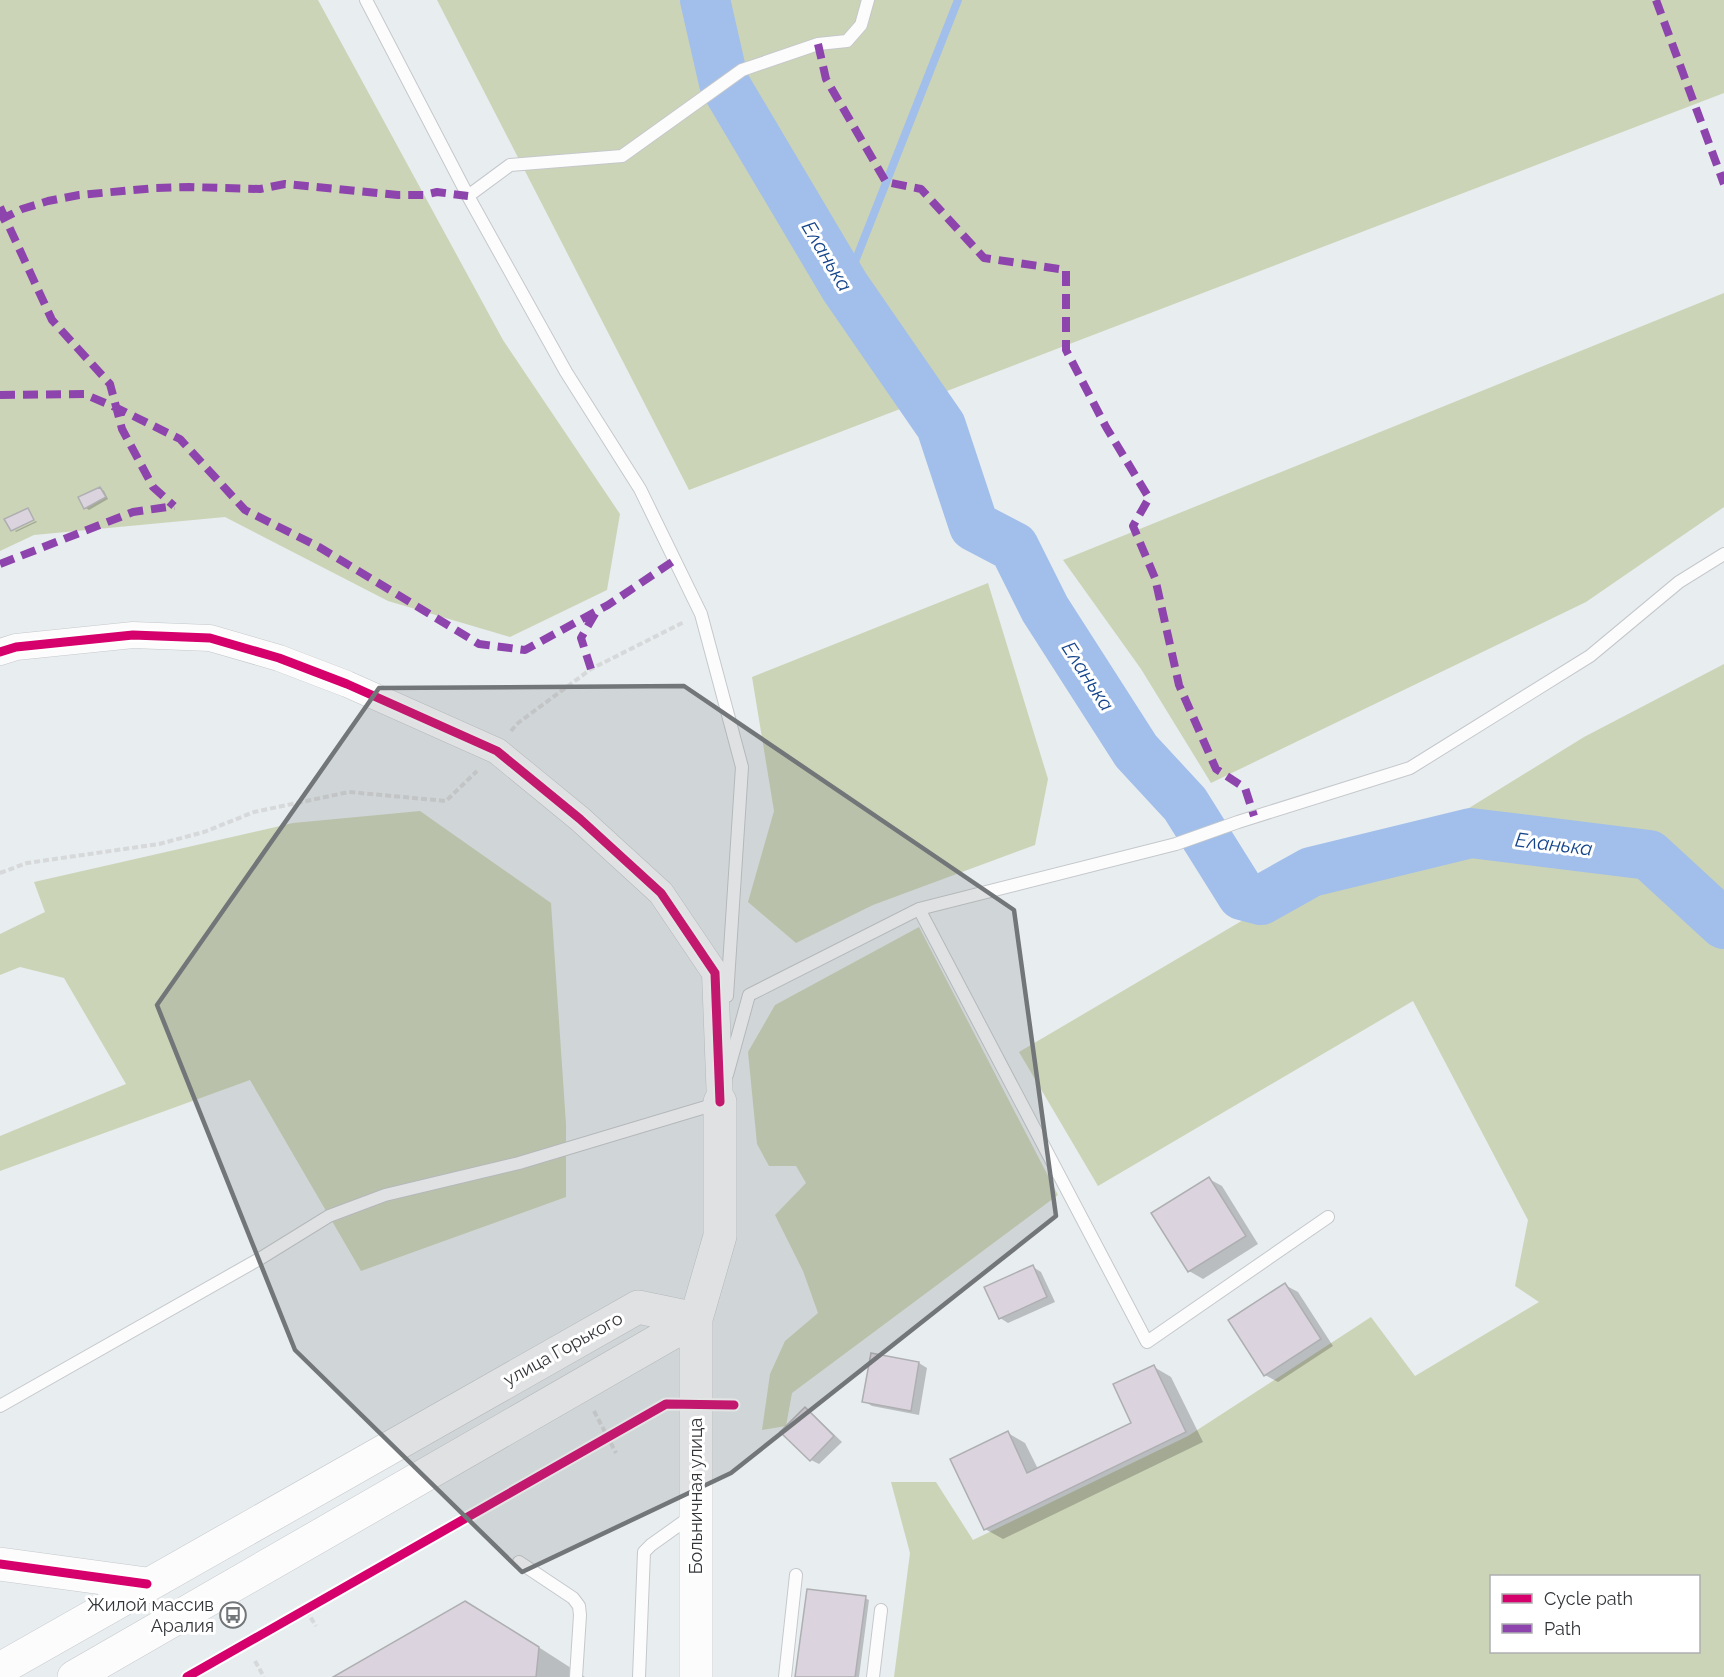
<svg xmlns="http://www.w3.org/2000/svg" width="1724" height="1677" font-family="Raleway,sans-serif">
	<rect width="100%" height="100%" fill="#e8edf0"/>
	<path fill="#ccd4b7" fill-rule="evenodd" d="M0,0H318L503,340L620,514L607,590L510,637L388,601L225,517L34,535L0,551Z
		M437,0H1724V93L689,490Z
		M1724,293V507L1586,602L1211,783L1141,669L1063,560Z
		M988,583L1048,779L1035,845L873,905L796,943L748,902L774,811L752,677Z
		M1724,664V1677H894L910,1553L891,1482H936L973,1540L1188,1436L1371,1317L1415,1376L1539,1302L1515,1286L1528,1220L1413,1001L1098,1186L1019,1052L1250,916L1377,865L1584,737ZM1492,1576H1698V1652H1492Z
		M420,811L551,903L566,1124V1197L361,1271L250,1080L0,1171V1136L126,1084L64,978L20,967L0,975V934L45,912L34,882L293,823Z
		M919,927L1058,1195L792,1393L786,1426L762,1430L770,1374L785,1341L818,1313L803,1271L775,1215L806,1183L796,1166H769L757,1144L748,1052L775,1005Z"/>
	<path fill="#0003" d="M100,488L104,491L108,499L89,510L86,508L80,498Z
		M36,521L37,522L16,532L15,531Z
		M1209,1179L1222,1186L1258,1244L1203,1279L1189,1271L1153,1214Z
		M1033,1267L1041,1272L1055,1302L1008,1323L1000,1318Z
		M1285,1285L1298,1292L1333,1346L1278,1382L1265,1375Z
		M919,1363L927,1368L919,1415L872,1406L864,1401Z
		M1154,1367L1171,1377L1203,1442L1003,1539L985,1529L1008,1433L1025,1443L1038,1469L1133,1423Z
		M805,1409L813,1414L842,1442L819,1464L811,1460Z
		M865,1598L869,1600L859,1677H797Z
		M465,1603L512,1630L585,1677H336Z"/>
	<g fill="none" stroke-linecap="round" stroke-linejoin="round">
		<path stroke="#a1bfea" stroke-width="8" d="M845,287L958,0"/>
		<path stroke="#a1bfea" stroke-width="50" d="M705,0L724,83L845,287L941,426L974,526L1014,547L1045,609L1136,751L1185,804L1242,895L1261,900L1311,872L1471,833L1649,855L1724,924"/>
	</g>
	<path fill="#dbd3de" stroke="#aeafb1" stroke-width="1.5" d="M100,487L106,497L84,509L78,497Z
		M28,508L34,520L11,531L4,519Z
		M1209,1177L1246,1236L1188,1272L1151,1213Z
		M1033,1265L1047,1297L999,1319L984,1287Z
		M1285,1283L1321,1339L1264,1376L1228,1320Z
		M871,1353L919,1362L911,1411L862,1402Z
		M1154,1365L1186,1432L984,1530L950,1459L1008,1431L1027,1473L1131,1423L1113,1384Z
		M805,1407L834,1436L810,1461L780,1432Z
		M807,1589L866,1596L855,1677H795Z
		M465,1601L539,1647L536,1677H333Z"/>
	<g fill="none" stroke-linecap="round" stroke-linejoin="round">
		<g stroke="#c5c8cb" stroke-width="14">
			<path id="lane" d="M366,0L468,196L566,372L640,489L701,614L742,767L727,996
				M468,196L510,165L622,156L742,70L818,44L847,41L861,25L868,0
				M919,909L1147,1342L1328,1217
				M727,1075L749,995L919,909L1176,844L1238,822L1410,768L1590,656L1679,582L1724,554
				M0,1406L261,1258L329,1216L385,1195L519,1163L719,1103
				M519,1562L573,1598L579,1606L580,1615L576,1677
				M639,1677L644,1552L651,1545L693,1515
				M785,1677L796,1575
				M873,1677L881,1610"/>
		</g>
		<g stroke="#c5c8cb" stroke-width="27">
			<path id="street" d="M0,652L16,647L133,635L210,638L279,658L347,684L497,751L580,819L661,893L715,973L720,1102"/>
		</g>
		<g stroke="#c5c8cb" stroke-width="34">
			<path id="secondary" d="M0,1564L147,1584
				M0,1669L638,1307L696,1319
				M74,1677L696,1319
				M696,1677V1319L720,1236V1102"/>
		</g>
		<path stroke="#d6d8d9" stroke-width="4" stroke-dasharray="6 3" stroke-linecap="butt" d="M511,731L518,723L591,669L684,622
			M0,873L27,863L159,844L204,832L254,812L349,792L446,801L477,771
			M594,1411L616,1453
			M306,1610L316,1626
			M255,1661L264,1677"/>
		<use href="#lane" stroke="#fcfcfd" stroke-width="12"/>
		<use href="#street" stroke="#fcfcfd" stroke-width="26"/>
		<use href="#secondary" stroke="#fcfcfd" stroke-width="33"/>
		<path stroke="#8e44ad" stroke-width="8" stroke-dasharray="15 8" stroke-linecap="butt" d="M1656,0L1724,184
			M818,44L826,79L886,182L921,189L984,258L1066,270V350L1106,427L1149,498L1133,526L1155,578L1179,685L1216,769L1245,788L1254,816
			M0,207L52,320L110,384L122,429L153,487L174,506
			M0,220L22,209L48,201L79,195L156,188L189,187L260,189L285,184L398,195H424L437,192L468,196
			M0,395L84,394L117,408L180,439L245,510L319,547L479,644L525,650L608,605L675,560
			M0,564L133,512L174,506
			M591,669L581,638L596,612"/>
		<g stroke="#fff" stroke-width="13">
			<path id="cycleway" d="M0,652L16,647L133,635L210,638L279,658L347,684L497,751L580,819L661,893L715,973L720,1102
				M0,1564L147,1584
				M187,1677L666,1404L734,1405"/>
		</g>
		<use href="#cycleway" stroke="#d6006c" stroke-width="9"/>
	</g>
	<path fill="#727679" fill-opacity="0.2" stroke="#727679" stroke-width="4.5" stroke-linejoin="round" d="M684,686L1014,910L1056,1216L731,1473L522,1572L295,1350L157,1005L379,688Z"/>
	<defs>
		<g id="bus-ring" transform="scale(1.35)"><circle r="9.5" fill="#fff" stroke="#727679" stroke-width="1.5"/><path d="M-5-6H5V4H4V6H2V4H-2V6H-4V4H-5ZM-3.5-4V0h7V-4ZM-3.5 1.2v1.5H-2V1.2ZM2 1.2v1.5H3.5V1.2Z" fill="#727679"/></g>
	</defs>
	<g fill-rule="evenodd">
		<use href="#bus-ring" x="233" y="1615"/>
	</g>
	<g text-anchor="middle" stroke-width="6" stroke-linejoin="round" paint-order="stroke">
		<g font-size="18" fill="#333639" stroke="#fff">
			<text transform="translate(563 1349) rotate(-29)" y="6">улица Горького</text>
			<text transform="translate(696 1496) rotate(-90)" y="6">Больничная улица</text>
		</g>
		<g font-size="18" fill="#333639" stroke="#fff" text-anchor="end">
			<text x="214" y="1611">Жилой массив<tspan x="214" dy="21">Аралия</tspan></text>
		</g>
		<g font-size="20" font-style="italic" fill="#14458b" stroke="#fff">
			<text transform="translate(827 256) rotate(59)" y="7">Еланька</text>
			<text transform="translate(1088 676) rotate(57)" y="7">Еланька</text>
			<text transform="translate(1554 844) rotate(7)" y="7">Еланька</text>
		</g>
	</g>
	<rect x="1490" y="1575" width="210" height="78" fill="#ffffff" stroke="#adafb0" stroke-width="1.5"/>
	<rect x="1502" y="1594" width="30" height="9" fill="#d6006c" stroke="#adafb0" stroke-width="1.5"/>
	<text x="1544" y="1605" font-size="18" fill="#333639">Cycle path</text>
	<rect x="1502" y="1624" width="30" height="9" fill="#8e44ad" stroke="#adafb0" stroke-width="1.5"/>
	<text x="1544" y="1635" font-size="18" fill="#333639">Path</text>
</svg>
